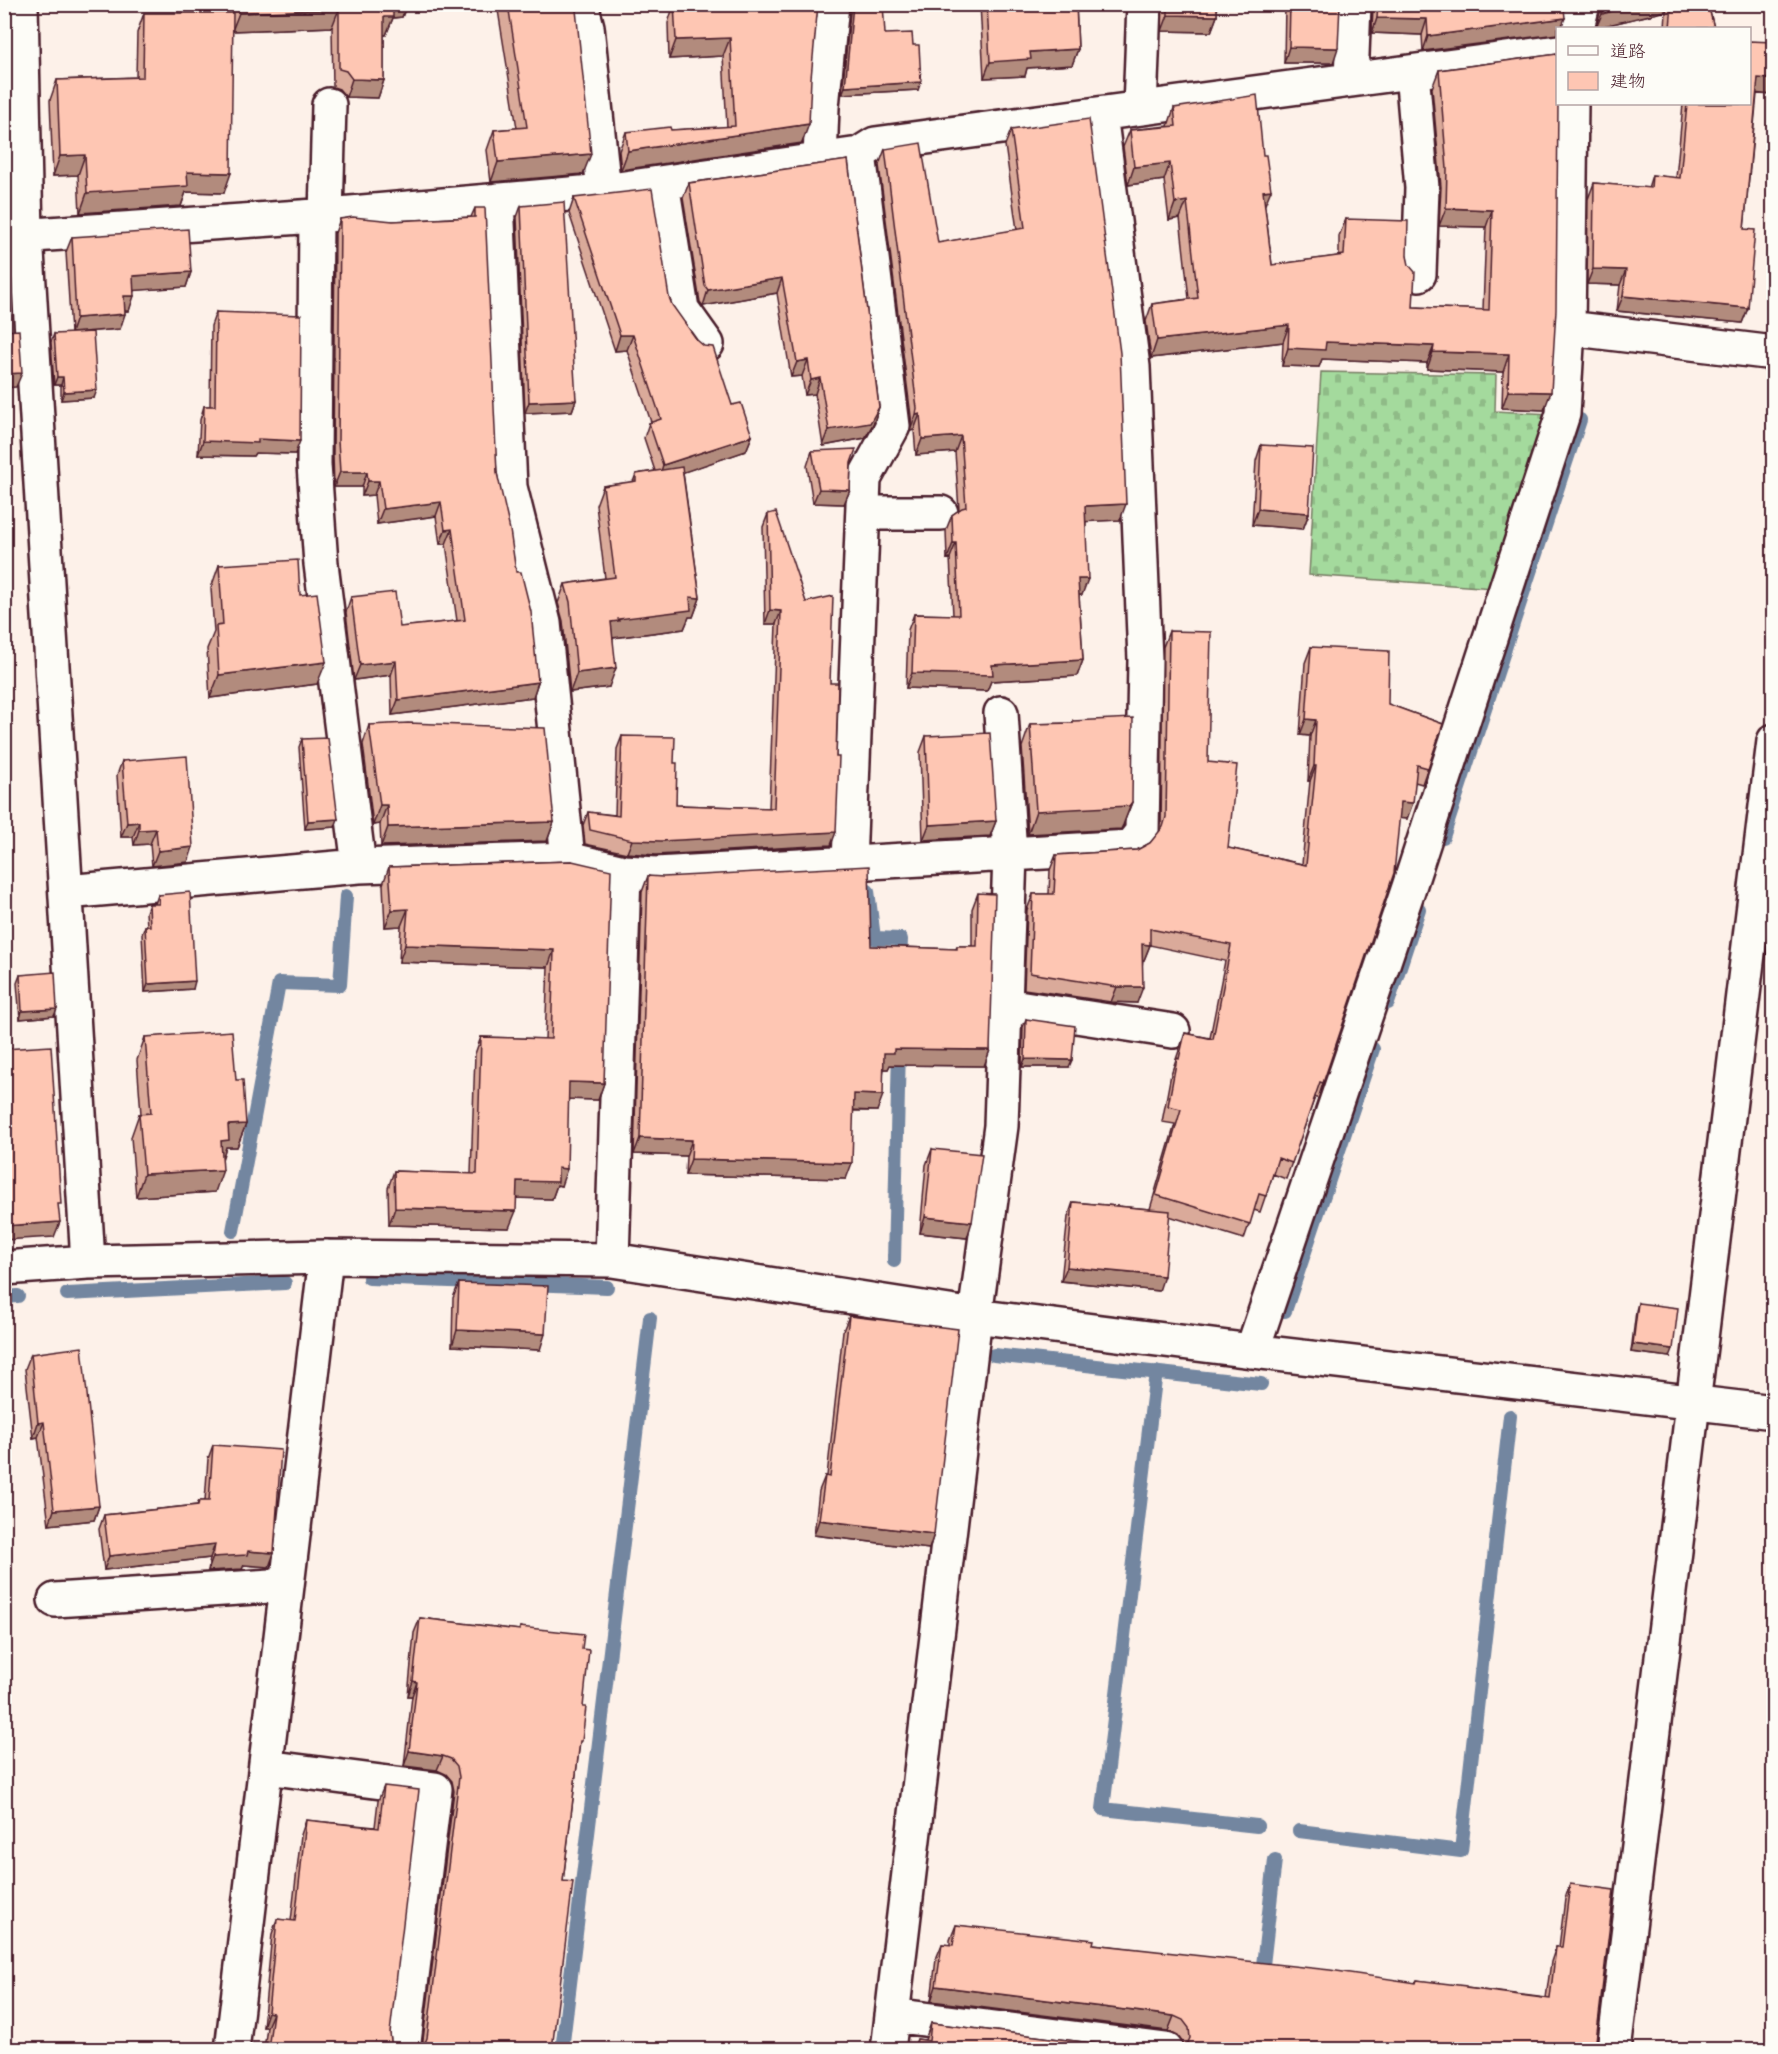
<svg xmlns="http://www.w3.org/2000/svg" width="1778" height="2054" font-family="Kalam,'Klee One',sans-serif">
	<defs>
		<pattern id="cemetery-stones" width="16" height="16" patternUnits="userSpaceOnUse" patternTransform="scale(1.5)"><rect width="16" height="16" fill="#a4da9d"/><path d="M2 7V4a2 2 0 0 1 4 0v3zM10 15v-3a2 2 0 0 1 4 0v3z" fill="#8fbb87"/></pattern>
	</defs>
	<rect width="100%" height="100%" fill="#fdf1e9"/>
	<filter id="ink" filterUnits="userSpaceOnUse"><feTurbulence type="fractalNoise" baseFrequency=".0167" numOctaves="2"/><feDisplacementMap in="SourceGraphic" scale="12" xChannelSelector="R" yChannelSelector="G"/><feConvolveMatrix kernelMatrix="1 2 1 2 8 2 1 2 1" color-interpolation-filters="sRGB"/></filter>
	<g filter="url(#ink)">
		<path fill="url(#cemetery-stones)" stroke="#777c64" stroke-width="1.5" d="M1321,372L1496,375L1495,411L1552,414L1494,588L1309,575Z"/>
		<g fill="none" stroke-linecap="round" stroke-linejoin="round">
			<path stroke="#7386a0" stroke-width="14" d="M1443,837L1580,420
				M868,891L874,938L901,939L900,966
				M1388,1003L1419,909
				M233,1231L279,983L340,985L346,896
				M894,1261L899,1048
				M369,1278L607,1287
				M67,1294L285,1283
				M4,1297L18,1296
				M1285,1311L1373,1049
				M994,1355L1261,1384
				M1156,1372L1103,1809L1257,1826
				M1299,1831L1461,1851L1510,1416
				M1263,1965L1275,1860
				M562,2050L650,1318"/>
			<g stroke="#4a1f2b" stroke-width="38">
				<path id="minor" d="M21,4L26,235L88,1262
					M581,4L587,27L604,191
					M1577,28L1583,4
					M1412,72L1422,188L1419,274
					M1351,80L1354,4
					M1140,108L1144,4
					M820,160L822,107L832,4
					M662,183L682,309L707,344
					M497,200L510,487L544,623L568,859
					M326,215L329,105
					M316,216L314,465L321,564L359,866
					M4,237L316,216L604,191L859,154L875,144L1558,52
					M1568,328L1774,353
					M863,513H941
					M1001,713L1010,854L1130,847L1142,832L1145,660L1133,367L1100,114
					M849,863L864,479L893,426L859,154
					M66,892L359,866L568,859L624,872L656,874L1010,854L1001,1126L975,1316L888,2050
					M1005,1005L1173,1031
					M612,1260L624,872
					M4,1268L88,1262L326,1257L612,1260L975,1316L1252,1351L1774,1412
					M1252,1351L1409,887L1563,414L1568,328L1571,104
					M55,1600L287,1585
					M266,1767L435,1789L403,2050
					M892,2015L1166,2050
					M232,2050L326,1257
					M1614,2050L1774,741"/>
			</g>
			<use href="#minor" stroke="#fdfcf7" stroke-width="33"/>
		</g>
		<path fill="#daaa9a" stroke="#4a1f2b" stroke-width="1.5" d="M229,4H407L402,17L393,18L386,35H384V80L378,98L346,97L339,89L333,87L332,27L232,31L224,193L186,192L181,206L80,213L78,175L53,176L50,100L57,80L136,77L137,33L144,13H230Z
			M497,4H574L583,174L491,182L487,150L494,130L517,128Z
			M674,4H818L802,143L621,170L619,151L626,132L671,130L727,127L723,56L669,59L668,23Z
			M980,4H1076L1078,49L1072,65L1027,68L1025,76L984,78Z
			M1163,4H1217V16L1211,32L1162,31Z
			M1285,4H1340L1333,63H1284Z
			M1565,4L1423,51L1422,35L1372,33L1373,5Z
			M1601,4H1708L1714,28H1665L1666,11L1596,28L1601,9Z
			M853,5L885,34L913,45L918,90L842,94L850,13Z
			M1749,41L1773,95L1757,94L1744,229L1748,308L1742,323L1617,311L1620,285L1587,284L1588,199L1594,183L1648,188L1652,175L1676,178L1683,104H1749Z
			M1557,54L1544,410L1502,408L1503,372L1427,369V363L1322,359L1319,367L1282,366L1283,342L1151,358L1146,321L1152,304L1189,299L1180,218L1169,220L1164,180L1128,185L1123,147L1130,130L1168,126L1174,108L1265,207L1272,265L1339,256V236L1346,219L1407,256L1413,307L1483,310L1486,227L1439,226L1441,187L1432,88L1439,70Z
			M1011,130L1120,520L1086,521L1082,595H1079L1083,660L1077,676L991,681L987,691L906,688L908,630L914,614L953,615L950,558L947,559L946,530L952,515L959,510L955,452L916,455L914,430L910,431L912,424L879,165L885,149L938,243L1017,230L1005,145Z
			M848,160L879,407L874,422L865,438L823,446L815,394L805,395L802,376L791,377L777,293L703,306L700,302L683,198L689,183Z
			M574,198L669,297L672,305L732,405L752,436L746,451L683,472L700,598L693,617H689L684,629L613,638L609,687L570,692L563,621L558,603L565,584L605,578L596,505L603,486L633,482L636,474L655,471L644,438L649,423L651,422L627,350L615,351L569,213Z
			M521,206L576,400L572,411L525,413L517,217Z
			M475,208L497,473L538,682L533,697L392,715L391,675L354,680L346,612L351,597L400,627L457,621L446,544H440L436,516L377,524L374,495L362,496V487H334L333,455L335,233L340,219L393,221L471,217Z
			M72,237L191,272L186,287L134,290L129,311H125L120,329L71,333L66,252Z
			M216,312L295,454L255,453L253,456L198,455L200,420L204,406H210L211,326Z
			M54,334L94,398L61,400V385H54L51,342Z
			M1261,445L1309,513L1303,529L1252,525L1256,461Z
			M812,451L851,464L850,490L844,504L813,503L807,466Z
			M768,514L830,683L831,845L656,855L627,853L585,844L583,825L588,812L615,815L617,749L622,736L674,763L676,805L769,808L776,624H765L763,527Z
			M219,565L300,595L317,684L210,698L207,649L214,632L211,588Z
			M1169,631L1208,762L1228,848L1302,864L1310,781H1308L1310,736L1300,735L1305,663L1311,647L1388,704L1443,724L1422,784L1415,782L1407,819L1399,818L1323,1083L1318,1099L1315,1097L1286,1179L1273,1174L1260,1212L1254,1210L1244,1239L1169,1216L1159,1291L1061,1281L1068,1217L1073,1202L1150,1209L1175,1124L1162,1122L1171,1074L1185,1033L1210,1038L1225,961L1150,945L1144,960H1143L1137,1003L1111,1002L1024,989L1027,910L1033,894H1049L1050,870L1056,855L1137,850L1150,843L1161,830L1163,647Z
			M1073,721L1132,802L1123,825L1121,829L1028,834L1022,747L1030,724L1073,723Z
			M369,725L554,822L547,841L381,846L380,824L373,825L363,744Z
			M926,736L996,821L990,836L923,840L920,752Z
			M302,739L335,827L305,829L299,747Z
			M122,761L188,862L152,866L150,844L134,845L133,837H121L117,775Z
			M572,861L604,1083L598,1100L568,1099L561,1186L557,1185L552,1199L516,1198L509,1228L389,1225L388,1188L394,1171L471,1174L475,1054L481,1037L545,1039L548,967L399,962L401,926L385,927L383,884L389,867Z
			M648,876L871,946L955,949L957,946H972V909L978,893L990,1050L984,1066L890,1065L888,1069H884L877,1111H853L846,1179L685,1175L686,1156L634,1154L642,892Z
			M158,895L193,989L145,992L142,934L145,926H147L146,912L149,904H155Z
			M20,975L57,1009L54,1016L20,1019L17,983Z
			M1026,1019L1069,1067H1022L1023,1027Z
			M145,1037L236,1080L246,1124L237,1147H226L222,1158L215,1192L136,1197L131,1137L139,1114H141L137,1060Z
			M932,1149L967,1238L920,1233L926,1165Z
			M459,1283L540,1350L452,1346L453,1298Z
			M1638,1303L1670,1357L1631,1352L1636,1311Z
			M849,1316L934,1534L929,1549L814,1535L819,1491L825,1476H827L843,1331Z
			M31,1354L99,1506L94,1520L49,1525L38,1437L33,1438L25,1369Z
			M213,1445L274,1553L269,1567L244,1565L242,1569L208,1571L210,1558L104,1570L99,1529L104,1515L197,1505L199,1501H205L208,1459Z
			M420,1618L519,1630L520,1627L582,1649L583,1707L579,1749L563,1881L552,2049L422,2048L454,1791L452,1781L446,1774L437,1770L404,1766L412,1696H408L414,1633Z
			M384,1786L390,2033L391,2042L396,2049H264L267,2027H263L272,1934L277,1919L291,1921L301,1835L306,1820L375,1827L378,1801Z
			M1570,1884L1595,2049L1184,2048L1183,2043L1178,2036L1168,2031L931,2001L936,1959L942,1944L950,1945V1940L956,1925L1093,1944L1415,1983L1417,1980L1466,1988L1546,1998L1551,1962L1556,1947H1559L1565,1899Z
			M931,2023L1140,2049H913L917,2039L925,2040Z"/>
		<path fill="#b28b7d" stroke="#4a1f2b" stroke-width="1.5" d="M392,4H407L402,17L393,18L386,35H378L384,17Z
			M1637,4H1669L1666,11L1596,28L1602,14Z
			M339,9L332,27L232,31L239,13Z
			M1168,15L1217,16L1211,32L1162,31Z
			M1377,18L1427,19L1422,35L1372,33Z
			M1565,18L1561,28H1557V34L1423,51L1428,36Z
			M730,38L723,56L669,59L676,40Z
			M1289,47L1338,48L1333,63H1284Z
			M1078,49L1072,65L1027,68L1025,76L984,78L990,62L1030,52Z
			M1758,78L1773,79V95L1753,93Z
			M352,79L384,80L378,98L346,97Z
			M921,82L918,90L842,94L845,87Z
			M809,124L802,143L621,170L628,151Z
			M591,154L583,174L491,182L498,162Z
			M85,155L78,175L53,176L60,156Z
			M1170,163L1164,180L1128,185L1134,167Z
			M187,172L231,173L224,193L186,192L181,206L80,213L87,193Z
			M1271,190L1264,207L1263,191Z
			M1187,201L1180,218L1169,220L1175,203Z
			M1446,208L1492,210L1486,227L1439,226Z
			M1593,269L1626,270L1620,285L1587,284Z
			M191,272L186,287L128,291L133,276Z
			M782,278L777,293L703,306L708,290Z
			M124,296H134L129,311H119Z
			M1623,296L1748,308L1742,323L1617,311Z
			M125,314L120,329L71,333L76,318Z
			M1289,325L1283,342L1151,358L1157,340Z
			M620,335H633L627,350L615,351Z
			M1326,342L1434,346L1427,363L1322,359L1319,367L1282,366L1288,348Z
			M1433,352L1509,354L1503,372L1427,369Z
			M808,360L802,376L791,377L797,362Z
			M22,373L16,387L4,388V374Z
			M57,377H63L61,385H54Z
			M820,378L815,394L805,395L811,380Z
			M97,390L94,398L61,400L64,392Z
			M1508,391L1551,392L1544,410L1502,408Z
			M576,400L572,411L525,413L529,402Z
			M879,407L874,422L865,438L823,446L829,430Z
			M920,414L914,430L910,431L916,415Z
			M752,436L746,451L658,481L663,465Z
			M961,436L955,452L916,455L922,439Z
			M258,439L300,441L295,454L255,453L253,456L198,455L203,441Z
			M340,472H367L362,487H334Z
			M368,481H379L374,495L362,496Z
			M819,489L850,490L844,504L813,503Z
			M441,502L436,516L377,524L383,509Z
			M1126,504L1120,520L1079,522L1085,506Z
			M1258,509L1309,513L1303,529L1252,525Z
			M452,529L446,544H440L445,530Z
			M953,543H956L950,558L947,559Z
			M1078,579H1088L1082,595H1073Z
			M690,597L700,598L693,617H689L684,629L612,638L611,622Z
			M770,610L781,611L776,624H765Z
			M1083,660L1077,676L991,681L987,691L906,688L912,673L992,665Z
			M396,661L391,675L354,680L360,665Z
			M326,662L317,684L210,698L219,675Z
			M616,668L609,687L570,692L577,673Z
			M538,682L533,697L392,715L398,700Z
			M1306,719L1316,720L1310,736L1300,735Z
			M1314,766H1316L1310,781H1308Z
			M1132,802L1123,825L1121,829L1028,834L1036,811Z
			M1401,802L1413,803L1407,819L1395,818Z
			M380,805H387L380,824L373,825Z
			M338,819L335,827L305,829L308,821Z
			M996,821L990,836L923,840L929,825Z
			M139,822L133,837H121L127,823Z
			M554,822L547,841L381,846L388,827Z
			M156,829L150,844L134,845L139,830Z
			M836,832L831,845L656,855L627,853L632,840Z
			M193,847L188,862L152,866L158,851Z
			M408,909L401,926L385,927L392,910Z
			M1142,944L1150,945L1144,960H1137Z
			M405,945L554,950L548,967L399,962Z
			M195,981L193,989L145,992L148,984Z
			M1117,987H1143L1137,1003L1111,1002Z
			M57,1009L54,1016L20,1019L22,1011Z
			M894,1049L990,1050L984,1066L890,1065L888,1069H878L884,1053Z
			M1025,1059L1072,1060L1069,1067H1022Z
			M569,1082L604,1083L598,1100L563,1099Z
			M854,1094L883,1095L877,1111L848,1110Z
			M246,1124L237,1147H226L221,1163V1141L228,1125Z
			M640,1138L692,1140L686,1156L634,1154Z
			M691,1159L852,1163L846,1179L685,1175Z
			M558,1168L567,1169L561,1186L557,1185L552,1199L511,1198L517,1181Z
			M223,1170L215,1192L136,1197L144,1174Z
			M395,1208L516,1211L509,1228L389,1225Z
			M925,1217L972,1222L967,1238L920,1233Z
			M60,1222L54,1237L4,1240V1226Z
			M1067,1267L1164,1276L1159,1291L1061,1281Z
			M457,1330L545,1334L540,1350L452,1346Z
			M1633,1344L1673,1349L1670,1357L1631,1352Z
			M44,1422L38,1437L33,1438L38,1423Z
			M99,1506L94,1520L49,1525L54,1510Z
			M819,1520L934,1534L929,1549L814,1535Z
			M215,1544L210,1558L104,1570L109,1556Z
			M248,1551L274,1553L269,1567L244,1565L242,1569L208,1571L213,1557Z
			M413,1681L417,1682L412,1696H408Z
			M409,1751L443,1756L437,1770L404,1766Z
			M936,1986L1174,2016L1168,2031L931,2001Z
			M268,2012L273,2013L267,2027H263Z"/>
		<path fill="#fec6b3" stroke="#4a1f2b" stroke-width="1.5" d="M238,4H393V17H384V80L352,79L346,71L339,69V9L239,13Z
			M508,4H574L576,10L591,154L498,162L494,130L527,127Z
			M674,4H818L811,78L809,124L628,151L626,132L670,127L671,130L735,126L730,38L676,40Z
			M869,4H883L885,34L912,33L913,45H919L921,82L845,87L853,5Z
			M987,4H1076L1078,49L1030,52L1031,59L990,62Z
			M1168,4H1217V16L1168,15Z
			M1290,4H1340L1338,48L1289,47Z
			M1378,4H1565L1564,8L1565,18L1428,36L1427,19L1377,18Z
			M1604,4H1637L1602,14Z
			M1672,4H1708L1714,28H1670Z
			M144,13H233L231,173L187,172L188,186L87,193L85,155L60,156L57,80L143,77Z
			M1749,41L1773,42V79L1758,78L1744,229L1755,230L1748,308L1623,296L1626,270L1593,269L1594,183L1651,188L1652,175L1680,178L1687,104H1749Z
			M1557,54V104H1558L1556,310L1551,392L1508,391L1509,354L1433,352L1434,346L1326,342L1325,350L1288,348L1289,325L1157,340L1152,304L1198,298L1187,201L1175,203L1170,163L1134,167L1130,130L1176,126L1174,108L1257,95L1263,155H1266L1271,190L1263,191L1272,265L1344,255L1346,219L1408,221L1407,256L1409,265L1415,272L1413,307L1489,310L1492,210L1446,208L1447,169L1439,70Z
			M1089,119L1120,353L1126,504L1085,506L1088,579H1078L1083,660L992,665L993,675L912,673L914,614L959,615L956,543H953L952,515L962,508L966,507L961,436L922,439L920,414L916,415L917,408L885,149L921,143L938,243L1025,228L1011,130Z
			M848,160L879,407L870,423L829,430L820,378L811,380L808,360L797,362L782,278L708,290L705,286L689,183Z
			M652,189L669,297L672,305L697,340L704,346L713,347L732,405L741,403L752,436L663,465L649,423L661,419L633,335H620L574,198Z
			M564,202L576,400L529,402L521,206Z
			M475,208H485L497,473L510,530L516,572H521L531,612L538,682L398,700L396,661L360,665L351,597L395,592L400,627L465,620L452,529L445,530L441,502L383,509L379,481H368L367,472H340L338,441L340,219L353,217L393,221L475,217Z
			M188,229L191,272L133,276L134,296H124L125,314L76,318L72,237Z
			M216,312L301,315L300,441L258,439V443L203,441L204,406H215Z
			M19,330L22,373L4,374V331Z
			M93,332L97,390L64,392L63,377H57L54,334Z
			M1261,445L1313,448L1309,513L1258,509Z
			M856,449L851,463L850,490L819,489L812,451Z
			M682,467L700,598L690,597L691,610L618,619L619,621L611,622L616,668L577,673L570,602L565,584L615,577L603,486L636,481V474Z
			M776,512L806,602L833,596L830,683H838L836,757H839L836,832L661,841L632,840L590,830L588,812L619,816L622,736L675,737L674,763H677L676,805L774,808L781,611L770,610L768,514Z
			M298,560L300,595L317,593L326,662L219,675L216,626L223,625L219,565Z
			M1169,631L1211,632L1208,762L1237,765L1228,848L1306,865L1316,766H1314L1316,720L1306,719L1311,647L1389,651L1388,704L1443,724L1428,768L1417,765L1413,803L1401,802L1394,873L1323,1083L1320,1082L1292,1163L1278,1158L1266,1196L1259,1194L1250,1224L1156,1195L1181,1109L1168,1106L1177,1058L1179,1059L1185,1033L1213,1039L1231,945L1150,929V945L1142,944L1143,987H1117L1030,973L1033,894H1054L1056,855L1137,850L1150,843L1163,827L1166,817Z
			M1133,718L1132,802L1129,806L1036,811L1030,724L1073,723V721Z
			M408,723L545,728L554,822L388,827L387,805H380L369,725Z
			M990,733L996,821L929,825L926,736Z
			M328,738L338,819L308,821L302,739Z
			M187,756L193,847L158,851L156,829L139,830V822L127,823L122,761Z
			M572,861L611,870L604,1083L569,1082L567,1169L558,1168V1182L517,1181L516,1211L395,1208L394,1171L477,1174L481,1037L551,1039L554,950L405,945L408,909L392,910L389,867Z
			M869,866L871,946L957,949V946H977L978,893L995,894L990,1050L894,1049V1053H884L883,1095L854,1094L852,1163L691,1159L692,1140L640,1138L648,876L663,877Z
			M190,892L195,981L148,984L145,926H150L149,904H159L158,895Z
			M55,972L57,1009L22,1011L20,975Z
			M1026,1019L1075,1026L1072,1060L1025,1059Z
			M232,1031L236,1080H243L246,1124L228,1125L229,1140L221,1141L223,1170L144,1174L139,1114L151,1113L145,1037Z
			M51,1046L61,1204H58L60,1222L4,1226V1049Z
			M932,1149L982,1154L972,1222L925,1217Z
			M1073,1202L1170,1211L1164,1276L1067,1267Z
			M459,1283L548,1286L545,1334L457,1330Z
			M1638,1303L1678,1308L1673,1349L1633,1344Z
			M849,1316L958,1329L934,1534L819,1520L825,1476L830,1477Z
			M82,1347L99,1506L54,1510L44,1422L38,1423L31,1354Z
			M213,1445L281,1450L274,1553L248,1551L247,1555L213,1557L215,1544L109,1556L104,1515L198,1505L199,1501H209Z
			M420,1618L520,1630V1627L584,1634L582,1649L589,1650L583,1707H586L582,1741H580L563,1881L573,1882L552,2049H419L423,2047L427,2038L459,1777L457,1766L451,1759L443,1756L409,1751L417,1682L413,1681Z
			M384,1786L419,1790L390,2033L391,2042L396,2049H268L273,2013L268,2012L277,1919L295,1921L306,1820L379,1828Z
			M1570,1884L1614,1890L1595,2049H1182L1186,2047L1190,2038L1189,2028L1183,2020L1174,2016L936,1986L942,1944L953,1945L956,1925L1094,1940L1093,1944L1330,1970L1416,1983L1417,1980L1466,1986V1988L1550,1999L1556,1947H1562Z
			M931,2023L1140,2049H915L917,2039L929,2041Z"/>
	</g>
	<rect width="1778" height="2054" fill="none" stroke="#fdfcf7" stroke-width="24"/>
	<rect x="12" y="12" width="1754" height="2030" fill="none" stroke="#4a1f2b" stroke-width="2" filter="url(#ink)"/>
	<rect x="1556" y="27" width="195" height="78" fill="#fdfcf7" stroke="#b5a4a5" stroke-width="1.5"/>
	<rect x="1568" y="46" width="30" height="9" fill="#fdfcf7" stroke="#b5a4a5" stroke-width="1.5"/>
	<text x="1610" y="57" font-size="18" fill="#4a1f2b">道路</text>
	<rect x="1568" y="72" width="30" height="18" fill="#fec6b3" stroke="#b5a4a5" stroke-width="1.5"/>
	<text x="1610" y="87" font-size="18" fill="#4a1f2b">建物</text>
</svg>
